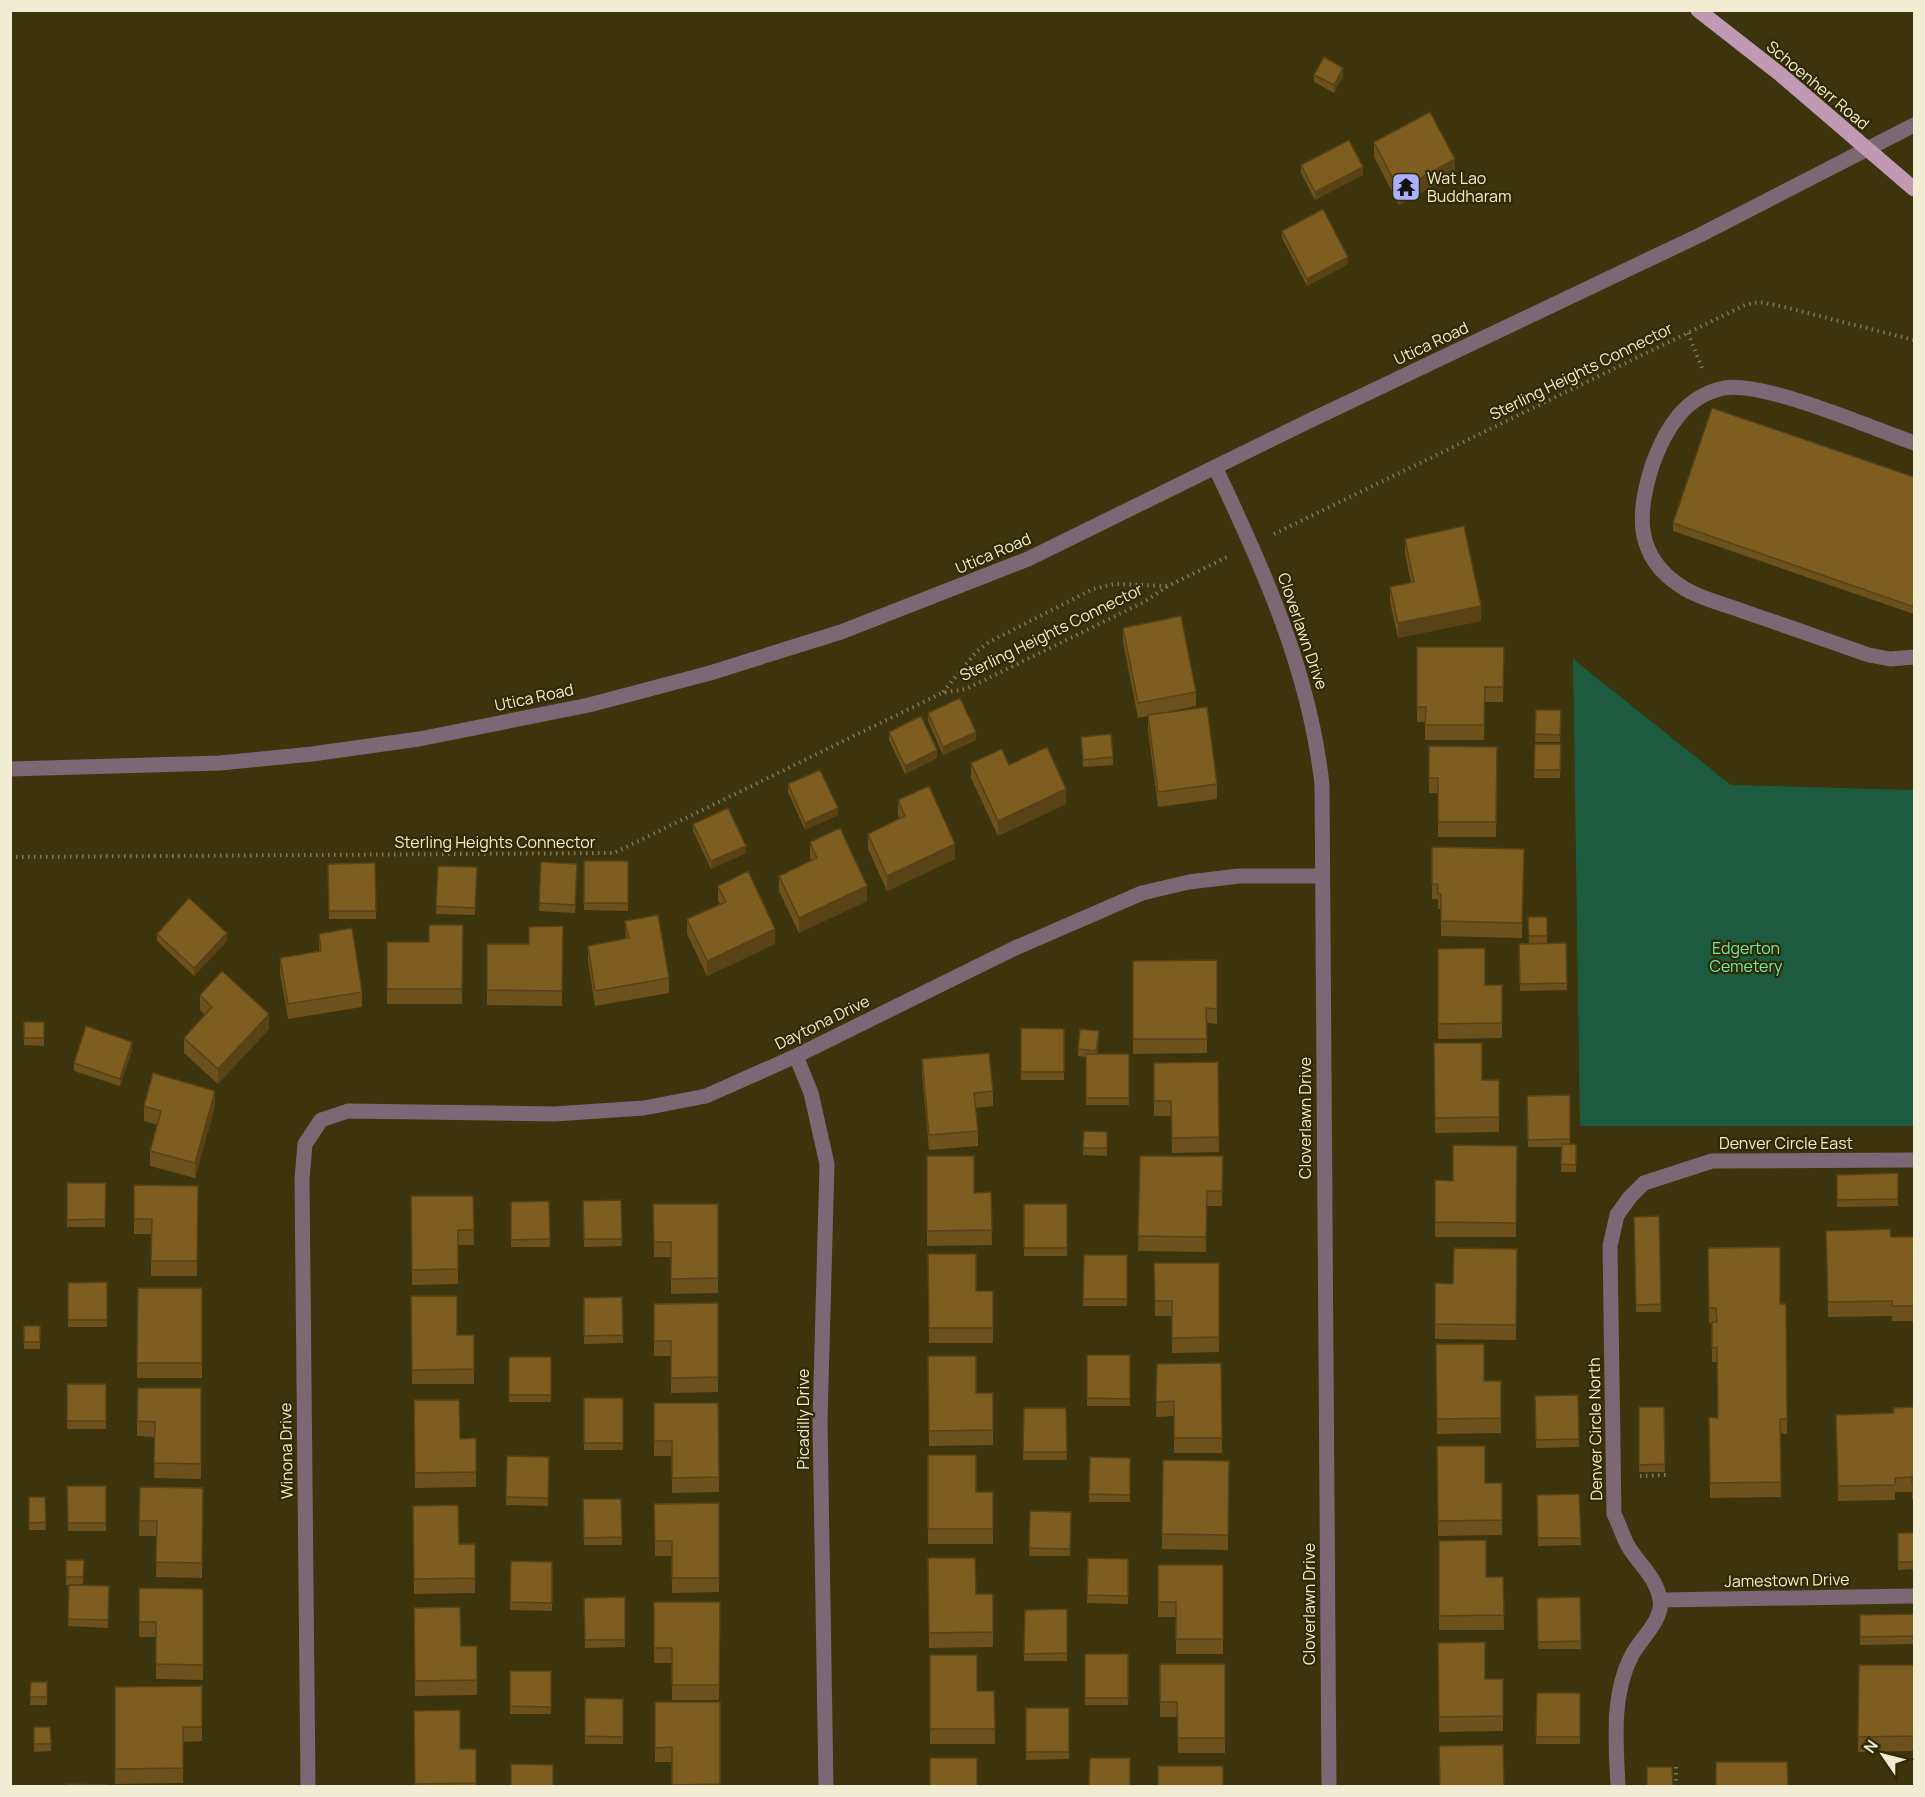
<svg xmlns="http://www.w3.org/2000/svg" width="1925" height="1797" font-family="Manrope,sans-serif">
	<rect width="100%" height="100%" fill="#3b340d"/>
	<path fill="#1c5b3f" d="M1573,659L1731,785L1914,790V1126H1580Z"/>
	<g fill="none" stroke-linecap="round" stroke-linejoin="round">
		<path stroke="#7e7856" stroke-width="4" stroke-dasharray="1.5 4.5" stroke-linecap="butt" d="M1688,333L1702,368
			M1274,534L1745,305L1759,302L1776,305L1914,340
			M943,692L977,651L989,642L1093,589L1115,584L1167,586
			M10,857L614,853L942,693L966,689L1144,602L1168,586L1227,557
			M1640,1476L1667,1475
			M1676,1767V1786"/>
		<path stroke="#7c6774" stroke-width="15" d="M1914,443C1872,428 1764,381 1724,388C1685,396 1666,428 1653,463C1637,511 1633,556 1682,587C1700,599 1725,604 1745,612C1787,626 1828,641 1869,655L1890,659L1914,657
			M1216,469C1264,570 1310,673 1322,785L1329,1786
			M10,769L220,763L312,754L419,739L589,705L710,673L841,632L1028,559L1309,421L1700,235L1914,125
			M796,1056L811,1093L827,1164L820,1421L826,1786
			M1661,1600L1914,1596
			M308,1786L302,1179L305,1144L321,1120L348,1111L554,1114L644,1108L706,1096L796,1056L1015,948L1142,893L1189,882L1239,876H1321
			M1618,1786C1616,1744 1611,1694 1632,1655C1641,1638 1664,1619 1660,1599C1656,1576 1637,1563 1627,1544C1622,1534 1619,1524 1614,1514L1610,1246L1617,1215L1630,1197L1644,1183L1712,1161L1914,1160"/>
		<path stroke="#c299b3" stroke-width="15" d="M1698,10L1780,74L1914,189"/>
	</g>
	<path fill="#6c511c" d="M1314,75L1343,76L1334,93L1314,82Z
		M1374,142L1455,174L1399,205L1374,157Z
		M1301,165L1363,175L1315,200L1301,173Z
		M1282,231L1348,264L1307,286L1282,238Z
		M1914,477V614L1673,531V523Z
		M1405,539L1481,621L1398,638L1390,602V587L1411,583L1405,554Z
		M1123,628L1196,692V706L1162,713L1217,784V799L1158,807L1148,730V716L1138,718L1123,642Z
		M1417,647H1504L1503,702H1485L1484,740H1425V722H1417Z
		M1536,710H1561L1560,742H1535Z
		M928,713L976,740L943,755L928,721Z
		M889,732L937,758L905,774L889,740Z
		M1081,737L1113,757V765L1083,767Z
		M1535,744H1561L1560,778H1534Z
		M1429,746L1497,747L1496,837H1438V793H1429Z
		M971,763L1009,765L1066,804L998,836L971,778Z
		M788,784L838,815L805,830L788,792Z
		M898,800L955,859L887,891L868,849V834L900,819L898,815Z
		M693,824L746,853L711,869L693,831Z
		M810,842L867,901L799,933L779,891V876L811,861L810,857Z
		M1432,847L1524,864L1522,938L1441,936V909H1438V899H1432Z
		M584,861H628V911L584,910Z
		M541,862L577,872L575,913L539,911Z
		M375,863L376,919H329L328,864Z
		M438,866L477,867L475,915L436,914Z
		M718,886L775,944L707,976L687,934V919L720,904L718,901Z
		M1528,917H1547V943H1566L1567,990L1520,991L1519,944H1529Z
		M625,921L669,978V993L595,1006L588,961V946L626,939Z
		M463,925L462,1004H387V942H429Z
		M563,926L562,1006L487,1005V944H529Z
		M157,934L227,941L194,976L157,941Z
		M319,934L362,992V1007L288,1019L280,973V958L319,952Z
		M1438,949L1485,985H1502V1038L1438,1039Z
		M1217,960V1024L1207,1023V1053L1133,1054V961Z
		M200,995L269,1029L218,1084L184,1053V1038L205,1015L200,1010Z
		M24,1022H44V1046L24,1045Z
		M1021,1028L1064,1029V1080H1021Z
		M1099,1038L1097,1054H1129V1105H1086V1057L1078,1056V1049Z
		M1434,1043L1482,1080H1499V1132L1435,1133Z
		M132,1050L120,1086L74,1071V1063Z
		M922,1059L993,1091V1106L975,1108L978,1131V1146L929,1150L922,1074Z
		M1218,1062L1219,1152L1172,1153L1171,1116H1154V1063Z
		M1570,1095V1144H1576V1172H1561L1562,1147H1528L1527,1096Z
		M144,1106H215L195,1178L150,1166V1151L158,1125L144,1121Z
		M1084,1131L1107,1132V1156L1083,1155Z
		M1517,1146L1516,1237H1435V1180L1453,1181Z
		M927,1156L974,1193L991,1192L992,1245L927,1246Z
		M1140,1156H1223L1222,1206H1207L1206,1252L1138,1251Z
		M1898,1173V1206L1837,1207V1175Z
		M67,1183H106L105,1227H67Z
		M134,1185L198,1186L197,1276H151V1234H134Z
		M411,1196H473L474,1245H458V1284L412,1285Z
		M621,1200L622,1246L584,1247L583,1201Z
		M549,1201L550,1247H511V1202Z
		M653,1204H718V1293L671,1294V1257H654Z
		M1024,1204H1067V1256H1024Z
		M1659,1216L1661,1312H1636L1634,1217Z
		M1826,1231L1891,1237H1914V1321H1892V1316L1828,1317Z
		M1708,1248L1780,1304L1787,1419V1434L1780,1433L1781,1497L1710,1498L1709,1417L1717,1418V1362H1712V1323H1709Z
		M1517,1249L1516,1340L1435,1339V1283L1453,1284Z
		M928,1254L976,1291H993V1343H929Z
		M1084,1255H1127V1306H1083Z
		M1154,1263H1219V1352L1172,1353V1316H1155Z
		M107,1282V1327H68V1283Z
		M138,1288H202V1378H137Z
		M411,1296L457,1335H474V1384H412Z
		M622,1297L623,1343L584,1344V1298Z
		M718,1303V1392L671,1393V1356H654V1304Z
		M24,1326H40V1349H24Z
		M1436,1344L1484,1381H1501V1433L1437,1434Z
		M1087,1355H1130V1406H1087Z
		M928,1356L976,1393H993V1445L929,1446Z
		M509,1357H551V1402H509Z
		M1221,1363L1222,1453H1174V1416L1156,1417L1157,1364Z
		M67,1384H106V1429H67Z
		M201,1388V1479L154,1478L155,1437L137,1436V1421Z
		M1578,1395L1579,1447L1536,1448L1535,1396Z
		M584,1398H623V1450H584Z
		M414,1400L460,1439L476,1438V1487L415,1488Z
		M654,1403H718L719,1492L672,1493V1456H654Z
		M1639,1407H1664L1665,1472H1639Z
		M1914,1407V1499H1912V1492H1895V1500L1838,1501L1836,1415L1893,1413Z
		M1024,1408H1066L1067,1460H1023Z
		M1437,1446L1485,1483H1502V1535L1438,1536Z
		M928,1455L976,1492H993V1544H928Z
		M507,1456L549,1457L548,1506L506,1505Z
		M1090,1457L1130,1458V1502H1089Z
		M1163,1460L1229,1461L1228,1550L1162,1549Z
		M67,1486H106V1531H68Z
		M203,1488L202,1578L156,1577L157,1536H139V1521Z
		M1579,1494L1581,1545L1538,1546L1537,1495Z
		M29,1497H45L46,1530H29Z
		M583,1499H621L622,1545H584Z
		M719,1503V1592L672,1593V1556H655L654,1504Z
		M413,1506L459,1544H475V1593L414,1594Z
		M1030,1511L1071,1512L1070,1556H1029Z
		M1898,1533H1914V1569L1898,1570Z
		M1439,1541L1486,1577H1503L1504,1630H1439Z
		M928,1558L976,1594H993V1647L929,1648Z
		M1088,1558L1128,1559V1604L1087,1603Z
		M66,1560H84L83,1584L66,1585Z
		M511,1561L552,1562V1611L510,1610Z
		M1158,1565H1223V1654H1176V1617H1158Z
		M69,1585L109,1586L108,1628L68,1626Z
		M139,1588L203,1589V1680L156,1679V1637H139Z
		M625,1597V1647L585,1648L584,1598Z
		M1580,1597L1581,1649H1538L1537,1598Z
		M654,1602H720L719,1700H672V1663H654Z
		M414,1608L461,1646H477V1695L415,1696Z
		M1067,1609V1661H1024L1025,1610Z
		M1914,1614V1644L1860,1645V1615Z
		M1438,1643L1485,1679H1503V1731L1439,1732Z
		M1085,1654H1128V1705H1085Z
		M930,1655L977,1691H994L995,1744H930Z
		M1160,1664H1225V1753H1178L1177,1717H1160Z
		M1859,1665H1914V1751L1858,1752Z
		M510,1671H551V1714H510Z
		M31,1682H47V1705H30Z
		M202,1686V1741L183,1742V1783L115,1784V1687Z
		M1537,1693H1580V1744H1536Z
		M585,1698L623,1699V1744H585Z
		M655,1702H720V1786H672V1762H655Z
		M1026,1708H1069V1759L1026,1760Z
		M414,1711L460,1749H476V1786H415Z
		M34,1727H50L51,1751L34,1752Z"/>
	<path fill="#584216" d="M1343,68V76L1334,93V85Z
		M1455,159V174L1399,205V190Z
		M1363,167V175L1315,200V192Z
		M1348,257V264L1307,286V279Z
		M1481,606V621L1398,638V623Z
		M976,732V740L943,755V747Z
		M937,750V758L905,774V766Z
		M1066,789V804L998,836V821Z
		M838,808V815L805,830V823Z
		M955,844V859L887,891V876Z
		M746,846V853L711,869V861Z
		M867,886V901L799,933V918Z
		M775,929V944L707,976V961Z
		M227,933V941L194,976V968Z
		M269,1014V1029L218,1084V1069Z
		M132,1042V1050L120,1086V1079Z
		M215,1091V1106L195,1178V1163Z"/>
	<path fill="#7e5e20" stroke="#584216" stroke-width="1.5" d="M1324,57L1343,68L1334,85L1314,75Z
		M1430,112L1455,159L1399,190L1374,142Z
		M1349,140L1363,167L1315,192L1301,165Z
		M1323,209L1348,257L1307,279L1282,231Z
		M1712,408L1914,477V607L1673,523Z
		M1464,526L1481,606L1398,623L1390,587L1414,582L1405,539Z
		M1181,616L1196,692L1138,703L1123,628Z
		M1417,647H1504L1503,687H1485L1484,725H1425L1426,707H1417Z
		M960,698L976,732L943,747L928,713Z
		M1207,707L1217,784L1158,792L1148,715Z
		M1536,710H1561L1560,735L1535,734Z
		M921,716L937,750L905,766L889,732Z
		M1111,734L1113,757L1083,760L1081,737Z
		M1535,744H1561L1560,770H1534Z
		M1429,746L1497,747L1496,822H1438V778H1429Z
		M1047,747L1066,789L998,821L971,763L1002,749L1009,765Z
		M820,770L838,808L805,823L788,784Z
		M929,786L955,844L887,876L868,834L905,816L898,800Z
		M728,808L746,846L711,861L693,824Z
		M840,828L867,886L799,918L779,876L817,858L810,842Z
		M1432,847L1524,849L1522,923L1441,921V894H1438V884H1432Z
		M584,861H628V903H584Z
		M541,862L577,864L575,905L539,903Z
		M375,863L376,911H329L328,864Z
		M438,866L477,867L475,908L436,906Z
		M748,871L775,929L707,961L687,919L726,902L718,886Z
		M189,898L227,933L194,968L157,934Z
		M658,915L669,978L595,991L588,946L629,938L625,921Z
		M1528,917H1547V936H1529Z
		M429,925H463L462,989H387V942H429Z
		M563,926L562,991L487,990V944H529V927Z
		M352,928L362,992L288,1004L280,958L321,951L319,934Z
		M1566,943L1567,983L1520,984L1519,944Z
		M1485,948V985H1502V1023L1438,1024V949Z
		M1217,960V1009L1206,1008L1207,1039H1133V961Z
		M222,971L269,1014L218,1069L184,1038L212,1007L200,995Z
		M24,1022H44V1038H24Z
		M86,1026L132,1042L120,1079L74,1063Z
		M1021,1028L1064,1029V1072H1021Z
		M1080,1029L1099,1031L1096,1051L1078,1049Z
		M1434,1043H1482V1080H1499V1117L1435,1118Z
		M989,1053L993,1091L974,1093L978,1131L929,1135L922,1059Z
		M1086,1054H1129V1098H1086Z
		M1218,1062L1219,1137L1172,1138L1171,1101H1154V1063Z
		M153,1073L215,1091L195,1163L150,1151L161,1111L144,1106Z
		M1570,1095V1139L1528,1140L1527,1096Z
		M1084,1131L1107,1132V1148H1083Z
		M1562,1144H1576V1165L1561,1164Z
		M1453,1145L1517,1146L1516,1223L1435,1222V1180L1453,1181Z
		M927,1156H974V1193L991,1192L992,1230L927,1231Z
		M1140,1156H1223L1222,1191H1207L1206,1237L1138,1236Z
		M1898,1173V1199L1837,1200V1175Z
		M67,1183H106L105,1219L67,1220Z
		M134,1185L198,1186L197,1261H151L152,1219H134Z
		M411,1196H473L474,1230H458V1269L412,1270Z
		M621,1200L622,1239H584L583,1201Z
		M549,1201L550,1239L511,1240V1202Z
		M653,1204H718V1278L671,1279V1242H654Z
		M1024,1204H1067V1248H1024Z
		M1659,1216L1661,1304L1636,1305L1634,1217Z
		M1890,1229L1891,1237H1914V1306H1892V1301L1828,1302L1826,1231Z
		M1780,1247V1304H1786L1787,1419H1780L1781,1482L1710,1483L1709,1417L1718,1418L1717,1347L1712,1348V1322H1717L1716,1308H1709L1708,1248Z
		M1454,1248L1517,1249L1516,1325L1435,1324V1283L1453,1284Z
		M928,1254H976V1291H993V1328H929Z
		M1084,1255H1127V1299H1083Z
		M1154,1263H1219V1337L1172,1338V1301H1155Z
		M107,1282V1320H68V1283Z
		M138,1288H202V1363H137Z
		M411,1296H457V1335H474V1369L412,1370Z
		M622,1297L623,1335L584,1336V1298Z
		M718,1303V1377L671,1378V1341H654V1304Z
		M24,1326H40V1342H24Z
		M1436,1344H1484V1381H1501V1418L1437,1419Z
		M1087,1355H1130V1399L1087,1398Z
		M928,1356H976V1393H993V1430L929,1431Z
		M509,1357H551V1395H509Z
		M1221,1363L1222,1438H1174V1401L1156,1402L1157,1364Z
		M67,1384H106V1421H67Z
		M138,1388H201V1464L154,1463L155,1422L137,1421Z
		M1578,1395L1579,1439L1536,1440L1535,1396Z
		M584,1398H623V1443H584Z
		M414,1400H459L460,1439L476,1438V1472L415,1473Z
		M654,1403H718L719,1477L672,1478V1441H654Z
		M1639,1407H1664L1665,1464L1639,1465Z
		M1914,1407V1484H1912V1477L1895,1478V1485L1838,1486L1836,1415L1894,1413L1893,1408Z
		M1024,1408H1066L1067,1452H1023Z
		M1437,1446H1485V1483H1502V1520L1438,1521Z
		M928,1455H976V1492H993V1529H928Z
		M507,1456L549,1457L548,1498L506,1497Z
		M1090,1457L1130,1458V1495L1089,1494Z
		M1163,1460L1229,1461L1228,1535L1162,1534Z
		M67,1486H106V1523H68Z
		M140,1487L203,1488L202,1563L156,1562L157,1521H139Z
		M1579,1494L1581,1538H1538L1537,1495Z
		M29,1497H45L46,1522L29,1523Z
		M583,1499H621L622,1537L584,1538Z
		M719,1503V1578H672V1541H655L654,1504Z
		M458,1505L459,1544H475V1578L414,1579L413,1506Z
		M1030,1511L1071,1512L1070,1549L1029,1548Z
		M1898,1533H1914V1562H1898Z
		M1486,1540V1577H1503L1504,1615L1439,1616V1541Z
		M928,1558H975L976,1594H993V1632L929,1633Z
		M1088,1558L1128,1559V1596L1087,1595Z
		M66,1560H84L83,1577H66Z
		M511,1561L552,1562V1603L510,1602Z
		M1158,1565H1223V1639H1176V1602H1158Z
		M69,1585L109,1586L108,1620L68,1619Z
		M139,1588L203,1589V1665L156,1664V1622H139Z
		M625,1597V1640H585L584,1598Z
		M1580,1597L1581,1641L1538,1642L1537,1598Z
		M654,1602H720L719,1685H672V1648H654Z
		M460,1607L461,1646H477V1680L415,1681L414,1608Z
		M1067,1609V1653L1024,1654L1025,1610Z
		M1914,1614V1636L1860,1637V1615Z
		M1485,1642V1679H1503V1716L1439,1717L1438,1643Z
		M1085,1654H1128V1698H1085Z
		M930,1655H977V1691H994L995,1729H930Z
		M1160,1664H1225V1738H1178L1177,1702H1160Z
		M1859,1665H1914V1736L1858,1737Z
		M510,1671H551V1707L510,1706Z
		M31,1682H47V1697H30Z
		M202,1686V1727H183V1768L115,1769V1687Z
		M1537,1693H1580V1737H1536Z
		M585,1698L623,1699V1737L585,1736Z
		M655,1702H720V1784L672,1785V1747L655,1748Z
		M1026,1708H1069V1752H1026Z
		M460,1710V1749H476V1783L415,1784L414,1711Z
		M34,1727H50L51,1744H34Z
		M1503,1745L1504,1786H1440L1439,1746Z
		M930,1758H977V1786H930Z
		M1090,1758H1130V1786H1089Z
		M1716,1762H1787L1788,1786H1716Z
		M511,1764L553,1765V1786H511Z
		M1158,1766H1223V1786H1158Z
		M1647,1767H1672L1673,1786H1647Z
		M67,1784L107,1785V1786H67Z"/>
	<defs>
		<g id="temple-square" transform="scale(1.5)"><rect x="-9" y="-9" width="18" height="18" rx="4" fill="#aab0fb" stroke="#302a02"/><path d="M0-6L5-2H3V0L6.5 2.5H4V6H1.5V3h-3V6H-4V2.5H-6.5L-3 0V-2H-5Z" fill="#111"/></g>
	</defs>
	<g fill-rule="evenodd">
		<use href="#temple-square" x="1406" y="187"/>
	</g>
	<g text-anchor="middle" stroke-width="4.5" stroke-linejoin="round" paint-order="stroke">
		<g font-size="16" fill="#f1edd2" stroke="#302a02">
			<text transform="translate(1818 85) rotate(40)" y="6">Schoenherr Road</text>
			<text transform="translate(1431 343) rotate(-25)" y="6">Utica Road</text>
			<text transform="translate(1581 371) rotate(-26)" y="6">Sterling Heights Connector</text>
			<text transform="translate(993 553) rotate(-23)" y="6">Utica Road</text>
			<text transform="translate(1303 631) rotate(71)" y="6">Cloverlawn Drive</text>
			<text transform="translate(1051 632) rotate(-26)" y="6">Sterling Heights Connector</text>
			<text transform="translate(534 697) rotate(-12)" y="6">Utica Road</text>
			<text x="495" y="848">Sterling Heights Connector</text>
			<text transform="translate(822 1022) rotate(-26)" y="6">Daytona Drive</text>
			<text transform="translate(1305 1118) rotate(-90)" y="6">Cloverlawn Drive</text>
			<text x="1786" y="1149">Denver Circle East</text>
			<text transform="translate(803 1419) rotate(-90)" y="6">Picadilly Drive</text>
			<text transform="translate(1595 1429) rotate(-91)" y="6">Denver Circle North</text>
			<text transform="translate(286 1451) rotate(-91)" y="6">Winona Drive</text>
			<text transform="translate(1787 1580) rotate(-1)" y="6">Jamestown Drive</text>
			<text transform="translate(1309 1604) rotate(-90)" y="6">Cloverlawn Drive</text>
		</g>
		<g font-size="16" fill="#f1edd2" stroke="#302a02" text-anchor="start">
			<text x="1427" y="184">Wat Lao<tspan x="1427" dy="18">Buddharam</tspan></text>
		</g>
		<g font-size="16" fill="#70eaaf" stroke="#302a02">
			<text x="1746" y="954">Edgerton<tspan x="1746" dy="18">Cemetery</tspan></text>
		</g>
	</g>
	<rect width="1925" height="1797" fill="none" stroke="#f1edd2" stroke-width="24"/>
	<g transform="translate(1883 1755) rotate(305)" stroke="#302a02" stroke-width="4.5" paint-order="stroke">
	<path d="M0-4.5L10 22L0 15L-10 22Z" fill="#f1edd2"/>
	<text y="-9" font-size="16" font-weight="bold" text-anchor="middle" fill="#f1edd2">N</text>
	</g>
</svg>
